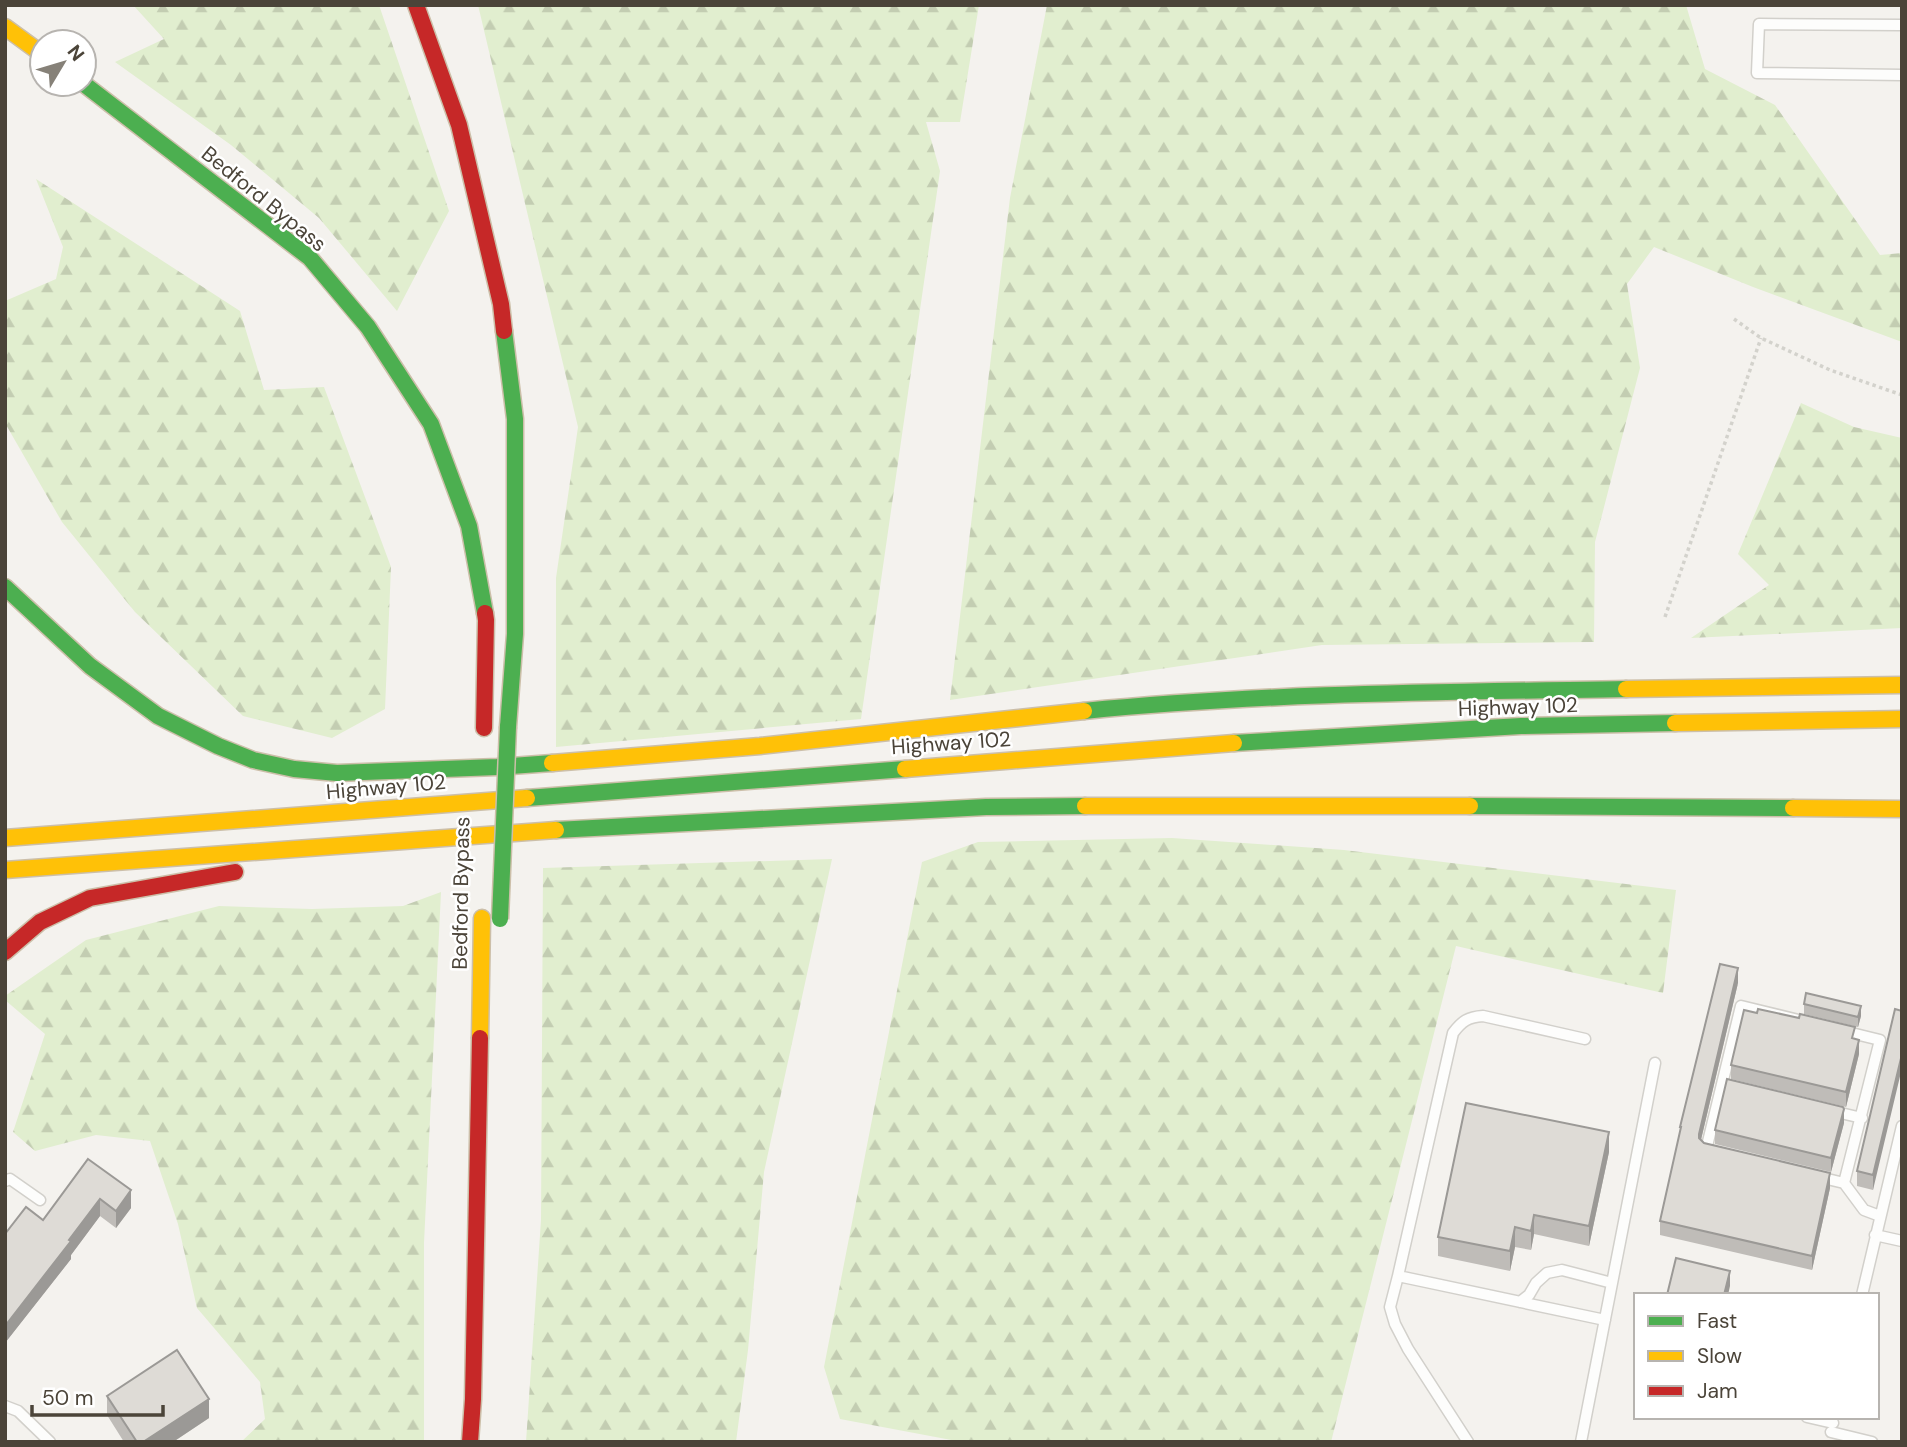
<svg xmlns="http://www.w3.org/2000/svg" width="1907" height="1447" font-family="'DM Sans',sans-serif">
	<defs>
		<pattern id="forest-firs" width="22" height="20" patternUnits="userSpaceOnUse" patternTransform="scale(1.75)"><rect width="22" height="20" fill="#e1eecf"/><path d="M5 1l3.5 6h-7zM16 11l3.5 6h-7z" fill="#c3cdb2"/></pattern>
	</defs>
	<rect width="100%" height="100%" fill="#f4f2ee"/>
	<path fill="url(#forest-firs)" d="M133,5H379L449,211L397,311L319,218L231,145L115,62L164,39Z
		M478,5H979L960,122H926L940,171L861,719L556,747V578L578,427Z
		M1047,5H1686L1705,69L1775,105L1880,255L1902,253V342L1753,287L1654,247L1627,284L1640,368L1595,542L1594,642L1322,645L950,700L1010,198Z
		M36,179L240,311L264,390L324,387L391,567L385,709L332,738L243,716L135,612L62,522L5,423V301L56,279L63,247Z
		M1801,403L1854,427L1902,438V628L1691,638L1769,585L1738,554Z
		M1172,838L1344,850L1676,890L1663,993L1456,946L1331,1442H962L840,1419L824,1367L922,862L978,842Z
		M832,859L764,1172L748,1350L736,1442H526L541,1220L543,868Z
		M441,892L424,1243V1442H241L265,1419L260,1382L197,1308L178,1224L150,1141L96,1135L35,1151L13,1132L45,1034L5,1000V996L86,940L219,906L312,909L403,906Z"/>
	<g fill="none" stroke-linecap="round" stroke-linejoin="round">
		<g stroke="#d2d0cb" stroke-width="13">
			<path id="lane" d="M1902,25L1759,24L1757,73L1902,75
				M1741,1006L1880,1040L1844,1183L1706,1150Z
				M1832,1111L1862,1118
				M5,1181L10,1179L40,1200
				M1844,1183L1864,1210L1880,1216
				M1875,1235L1902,1241
				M1398,1276L1453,1033C1462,1021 1468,1017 1483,1016L1585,1039
				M1862,1295L1902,1126
				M1520,1302L1529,1295L1536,1283L1547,1273L1562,1270L1612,1283
				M5,1406L18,1411L50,1442
				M1807,1417L1833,1423
				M1831,1432L1872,1442
				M1468,1442L1408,1349L1395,1324L1390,1307L1398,1276L1605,1320
				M1581,1442L1655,1063"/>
		</g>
		<g stroke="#ccbfa9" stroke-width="19">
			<path id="fast" d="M84,84L310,258L368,327L431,424L469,526L485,613
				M504,331L515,419V634L508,727
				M5,587L90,666L158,716L218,746L253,760L294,769L337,773L497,767L552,763
				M1084,711C1264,693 1445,692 1626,689
				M1234,743L1521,726L1675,723
				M527,798L905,769
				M1470,806L1793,808
				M556,830L986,807L1085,806"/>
		</g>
		<g stroke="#ccbfa9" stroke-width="19">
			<path id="slow" d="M5,27L42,54
				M1626,689L1902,685
				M1675,723L1902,719
				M552,763L760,746L1084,711
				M905,769L1234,743
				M1085,806H1470
				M1793,808L1902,809
				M5,838L527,798
				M5,870L556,830
				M480,1038L482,918"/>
		</g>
		<g stroke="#ccbfa9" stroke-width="19">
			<path id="jam" d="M416,5L459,125L501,304L504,331
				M484,728L486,620L485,613
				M5,952L40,922L90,898L235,872
				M470,1442L473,1399L480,1038"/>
		</g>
		<path stroke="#d3d2cc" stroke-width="3.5" stroke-dasharray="3.5 3.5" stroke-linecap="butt" d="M1734,319L1761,338L1830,370L1902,395
			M1665,617L1761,338"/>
		<use href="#lane" stroke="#fdfdfc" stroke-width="10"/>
		<use href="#fast" stroke="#4caf50" stroke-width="16"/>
		<use href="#slow" stroke="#ffc107" stroke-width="16"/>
		<use href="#jam" stroke="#c62828" stroke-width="16"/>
		<g stroke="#ccbfa9" stroke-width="19" stroke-linecap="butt">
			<path id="fast-bridge" d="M500,919L508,727"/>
		</g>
		<use href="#fast-bridge" stroke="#4caf50" stroke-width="16"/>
	</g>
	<path fill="#bfbcb8" d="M1738,983L1701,1140L1704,1143L1830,1188L1812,1270L1660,1235V1221L1680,1134V1127Z
		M1804,1004L1861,1016L1858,1027L1804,1014Z
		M1895,1009L1873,1190L1857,1186V1171Z
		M1855,1039L1859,1054L1846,1107L1731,1079V1065Z
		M1844,1123L1831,1172L1715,1144V1130Z
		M1609,1152L1589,1246L1534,1234L1531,1250L1515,1247L1510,1271L1438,1256V1237Z
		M88,1159L131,1208L116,1228L100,1216L71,1255V1259L5,1343V1234L43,1220Z
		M107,1396L209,1418L173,1442H124L107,1415Z"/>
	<path fill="#9b9996" d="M1738,968V983L1699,1148V1134Z
		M1861,1006V1016L1858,1027V1017Z
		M1859,1040V1054L1846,1107V1092Z
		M1902,1054V1068L1873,1190V1175Z
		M1844,1109V1123L1831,1172V1158Z
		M1609,1132V1152L1589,1246V1226Z
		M1830,1173V1188L1812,1270V1256Z
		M131,1190V1208L116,1228V1211Z
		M100,1199V1216L71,1255V1259L5,1343V1326Z
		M1534,1215V1234L1531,1250V1231Z
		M1515,1227V1247L1510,1271V1251Z
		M1730,1271V1286L1728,1295H1724Z
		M209,1399V1418L173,1442H143Z"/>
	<path fill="#dedbd6" stroke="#9b9996" stroke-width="2" d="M1720,964L1738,968L1699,1134V1138L1704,1143L1830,1173L1812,1256L1660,1221L1681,1127H1680Z
		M1806,993L1861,1006L1858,1017L1804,1004Z
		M1758,1009L1799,1018L1800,1014L1855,1027L1852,1038L1859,1040L1846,1092L1731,1065L1744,1010L1757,1013Z
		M1895,1009L1902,1011V1054L1873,1175L1857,1171Z
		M1727,1079L1843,1107L1844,1109L1831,1158L1715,1130Z
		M1466,1103L1609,1132L1589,1226L1534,1215L1531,1231L1515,1227L1510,1251L1438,1237Z
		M88,1159L131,1190L116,1211L100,1199L69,1240L71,1241L5,1326V1234L26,1207L43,1220Z
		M1676,1258L1730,1271L1724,1295H1667Z
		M177,1350L209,1399L143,1442H137L107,1396Z"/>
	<g text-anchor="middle" stroke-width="5" stroke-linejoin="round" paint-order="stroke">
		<g font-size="21" fill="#4b4439" stroke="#fff">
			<text transform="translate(264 199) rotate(39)" y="7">Bedford Bypass</text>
			<text transform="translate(1518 707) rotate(-2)" y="7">Highway 102</text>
			<text transform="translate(951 743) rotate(-4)" y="7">Highway 102</text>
			<text transform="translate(386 787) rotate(-5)" y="7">Highway 102</text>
			<text transform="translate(461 893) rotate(-89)" y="7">Bedford Bypass</text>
		</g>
	</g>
	<rect width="1907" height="1447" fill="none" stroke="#4b4439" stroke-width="14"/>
	<rect x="1634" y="1293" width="245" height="126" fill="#ffffff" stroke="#b7b4b0" stroke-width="2"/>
	<rect x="1648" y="1316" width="35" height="10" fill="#4caf50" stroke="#b7b4b0" stroke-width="2"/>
	<text x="1697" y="1328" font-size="21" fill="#4b4439">Fast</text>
	<rect x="1648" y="1351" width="35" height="10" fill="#ffc107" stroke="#b7b4b0" stroke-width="2"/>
	<text x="1697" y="1363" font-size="21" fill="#4b4439">Slow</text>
	<rect x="1648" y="1386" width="35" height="10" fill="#c62828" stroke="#b7b4b0" stroke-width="2"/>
	<text x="1697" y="1398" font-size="21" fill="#4b4439">Jam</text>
	<g transform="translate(63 63) rotate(52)"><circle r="33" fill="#ffffff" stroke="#b7b4b0" stroke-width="2"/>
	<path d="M0-5L12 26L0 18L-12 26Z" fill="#868178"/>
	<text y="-10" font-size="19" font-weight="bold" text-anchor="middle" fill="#4b4439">N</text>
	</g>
	<path d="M32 1405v10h131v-10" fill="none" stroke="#4b4439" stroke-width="3.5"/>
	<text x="42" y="1405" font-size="21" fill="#4b4439" stroke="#ffffff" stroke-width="5" paint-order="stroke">50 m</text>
</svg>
